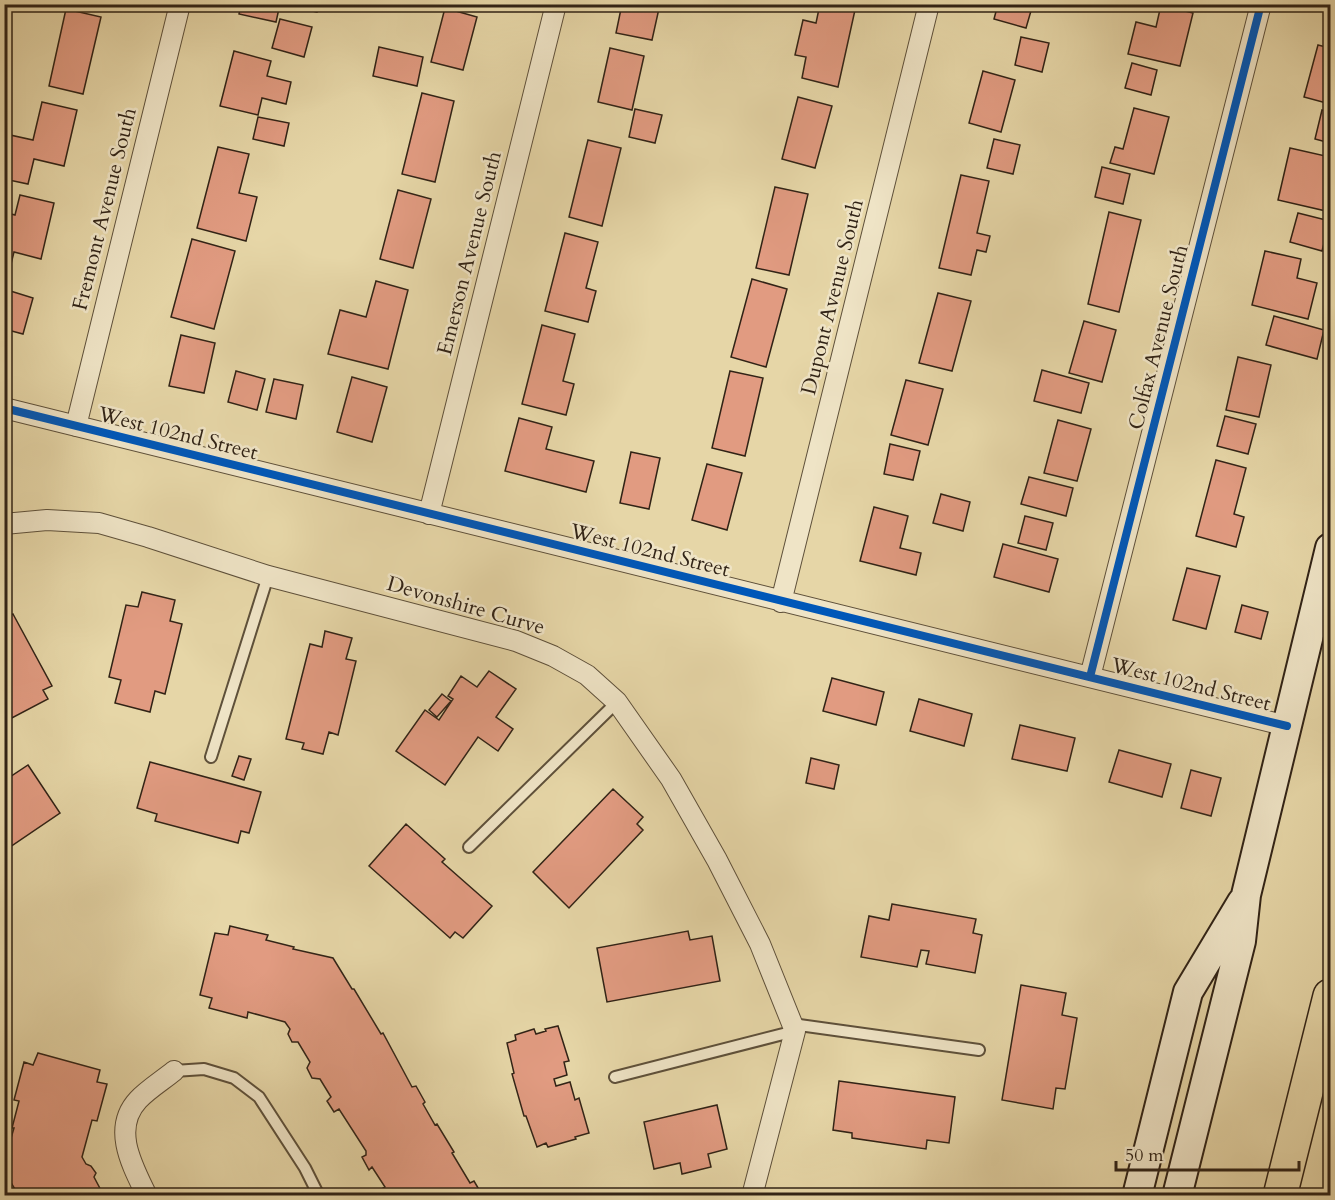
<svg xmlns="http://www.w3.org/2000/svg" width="1335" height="1200" font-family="Cardo,serif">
	<rect width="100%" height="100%" fill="#e6d6a7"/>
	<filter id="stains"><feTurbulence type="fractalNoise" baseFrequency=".00333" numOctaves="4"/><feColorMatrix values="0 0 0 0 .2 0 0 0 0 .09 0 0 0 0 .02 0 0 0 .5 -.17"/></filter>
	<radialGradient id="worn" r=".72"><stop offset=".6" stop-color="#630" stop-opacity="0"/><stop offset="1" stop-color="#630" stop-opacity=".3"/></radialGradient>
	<path fill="#e19b81" stroke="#312316" stroke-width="1.5" d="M241,4H280L276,22L239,14Z
		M281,4H319L317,12Z
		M622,4H660L652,40L616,33Z
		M820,4H833L855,10L838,87L802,78L806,57L795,55L803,20L816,23Z
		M998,4H1033L1026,28L994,19Z
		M1161,5L1193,13L1180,66L1128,54L1136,22L1156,27Z
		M445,8L477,17L463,70L431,62Z
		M66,9L101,17L83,94L49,86Z
		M280,19L312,27L304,57L272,48Z
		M1021,37L1049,43L1042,72L1015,65Z
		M1318,45L1330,48V104L1304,97Z
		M379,47L423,57L417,86L373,76Z
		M610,48L644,56L632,110L598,102Z
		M234,51L271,61L267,76L291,82L286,104L262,98L258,115L220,106Z
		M1132,63L1157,70L1151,95L1125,88Z
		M983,71L1015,80L1001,132L969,123Z
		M422,93L454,101L435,182L402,174Z
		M798,97L832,106L815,168L782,159Z
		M42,102L77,110L64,166L34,159L28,184L4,179V160L10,135L33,140Z
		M1134,108L1169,117L1154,174L1110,163L1115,147L1123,149Z
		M635,109L662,115L655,143L629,137Z
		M1322,110L1330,112V143L1315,139Z
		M258,117L289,123L284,146L253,139Z
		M994,139L1020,145L1013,174L987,168Z
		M588,140L621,148L602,226L569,217Z
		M218,147L249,154L239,193L257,197L246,241L197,228Z
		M1290,148L1330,157V192L1326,211L1278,200Z
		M1102,167L1130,174L1123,204L1095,197Z
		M961,175L989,181L977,233L990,236L986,252L977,250L971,275L939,268Z
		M775,187L808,194L789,275L756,268Z
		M398,190L431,199L413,268L380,259Z
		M20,195L54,203L41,259L14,252L7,280L4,279V212L15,215Z
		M1109,212L1141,220L1119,312L1088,304Z
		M1298,213L1330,221L1322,251L1290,242Z
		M565,233L598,242L586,288L596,291L588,322L545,311Z
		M192,239L235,251L214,329L171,317Z
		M1265,251L1301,259L1297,278L1317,283L1308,319L1252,305Z
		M752,279L787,289L766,367L731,357Z
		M376,281L408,290L388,369L328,354L340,310L366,317Z
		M4,289L33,298L23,334L4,329Z
		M938,293L971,301L952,371L919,363Z
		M1274,316L1324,330L1317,359L1266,345Z
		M1084,321L1116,330L1102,382L1069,373Z
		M542,325L575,334L563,381L574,384L566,415L522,404Z
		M181,335L215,343L204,393L169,386Z
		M1238,357L1271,365L1259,417L1226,410Z
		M1042,370L1089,383L1081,413L1034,401Z
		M236,371L265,379L257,410L228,402Z
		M730,371L763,378L745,456L712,448Z
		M352,377L387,387L372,442L337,432Z
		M274,379L303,385L296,419L266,412Z
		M906,380L943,389L928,445L891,435Z
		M1225,416L1256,424L1248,454L1217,446Z
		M519,418L552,427L546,449L594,461L586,492L505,471Z
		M1058,420L1091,429L1077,481L1044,473Z
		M890,444L920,451L913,480L884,474Z
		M631,452L660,458L649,509L620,503Z
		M1216,460L1246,468L1234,514L1244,517L1236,547L1196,536Z
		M707,464L742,473L727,530L692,520Z
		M1029,477L1073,488L1066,516L1021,504Z
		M941,494L970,502L963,531L933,523Z
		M874,507L908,516L900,548L921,553L916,575L860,561Z
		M1025,516L1053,523L1046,550L1018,543Z
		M1003,544L1058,559L1049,592L994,577Z
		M1187,568L1220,576L1206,629L1173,620Z
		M142,592L175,600L170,621L182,624L165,694L155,691L150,712L115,703L121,680L109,677L126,605L138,607Z
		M1242,605L1268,612L1261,639L1235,632Z
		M13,614L52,686L43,690L48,699L8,720L4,713V618Z
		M325,631L352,638L346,659L356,661L338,735L329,732L323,754L302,749L304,743L286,739L310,644L322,647Z
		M489,671L516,689L496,717L513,729L498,751L478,737L445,785L396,751L425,710L439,720L453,699L448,696L461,676L477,687Z
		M832,678L884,692L876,725L823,711Z
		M442,694L451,701L437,717L429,710Z
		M919,699L972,714L964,746L910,731Z
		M1020,725L1075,738L1067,771L1012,759Z
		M1119,750L1171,764L1162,797L1109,782Z
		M239,756L251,759L244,780L232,776Z
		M811,758L839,765L834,789L806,783Z
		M150,762L261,792L249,833L241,831L238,843L155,821L157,814L137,808Z
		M28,765L60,813L4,851V781Z
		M1191,770L1221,778L1211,816L1181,808Z
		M613,789L643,817L637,824L643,830L569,908L533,872Z
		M406,824L445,859L442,862L492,906L463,938L455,932L450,938L369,866Z
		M892,904L976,919L973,933L982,935L975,973L926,964L929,951L921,950L917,967L861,957L869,916L889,920Z
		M230,926L268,935L266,940L294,947L293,949L333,958L352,989H354L381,1034L383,1033L412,1087L416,1086L425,1102L423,1104L435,1125L437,1124L454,1152L452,1153L470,1183L474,1181L481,1193L478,1196H383V1188L385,1187L372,1167L369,1170L362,1157L366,1155V1151L339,1109L334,1112L327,1101L331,1097L320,1079L312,1078L307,1068L310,1062L298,1042H292L288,1034L290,1029L285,1022L248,1012L247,1018L209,1008L212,998L200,995L215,933L228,935Z
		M688,931L690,940L712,936L720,981L607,1002L597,948Z
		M1021,985L1066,993L1062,1015L1077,1018L1065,1089L1056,1088L1053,1109L1002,1100Z
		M558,1026L569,1061L564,1062L567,1075L554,1079L556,1086L570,1082L575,1100L579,1098L589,1133L575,1137L576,1139L548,1147L546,1143L537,1147L526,1116H524L512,1074L514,1073L507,1043L516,1040L515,1035L534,1029L536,1034L546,1031L545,1029Z
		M38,1053L100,1070L97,1082L107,1084L97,1121L92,1120L82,1157L86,1164L91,1166L96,1173L94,1177L104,1196H19L4,1171V1162L14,1128H12L19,1101L14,1100L24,1062L33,1065Z
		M839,1081L955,1097L949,1143L927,1140L926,1149L852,1138V1133L833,1130Z
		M717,1105L727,1149L708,1154L711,1167L682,1174L680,1163L654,1169L644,1122Z"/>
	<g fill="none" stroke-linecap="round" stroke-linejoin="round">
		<g stroke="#5e503a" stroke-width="14">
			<path id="lane" d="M211,757L268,576
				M469,847L617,702
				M792,1024L979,1050
				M174,1071L204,1069L234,1078L259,1097L305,1168L319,1196
				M615,1077L795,1031"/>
		</g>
		<g stroke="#5e503a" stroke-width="22">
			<path id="street" d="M4,408L1287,726
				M76,426L180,4
				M429,514L556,4
				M4,524L47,520L99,523L148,537L268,576L516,641L553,656L587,675L617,702L671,779L717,860L760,944L795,1031L752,1196
				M781,602L929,4
				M1090,677L1261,4
				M147,1196C133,1167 111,1129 138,1100C147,1090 163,1080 174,1071"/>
		</g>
		<g stroke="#312316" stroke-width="32">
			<path id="secondary" d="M1137,1196L1188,992L1242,902
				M1177,1196L1241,941L1246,895L1330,548"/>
		</g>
		<g stroke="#312316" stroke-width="36">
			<path id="highway" d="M1280,1196L1330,996"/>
		</g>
		<use href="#lane" stroke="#efe4c6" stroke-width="10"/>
		<use href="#street" stroke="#efe4c6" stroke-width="20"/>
		<use href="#secondary" stroke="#efe4c6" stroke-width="28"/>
		<use href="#highway" stroke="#e6d6a7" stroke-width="33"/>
		<g stroke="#efe4c6" stroke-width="11">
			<path id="cycleway" d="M4,408L1287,726
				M1090,677L1261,4"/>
		</g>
		<use href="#cycleway" stroke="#0057b8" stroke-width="8"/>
	</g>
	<g text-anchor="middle" stroke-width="5" stroke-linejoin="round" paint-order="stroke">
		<g font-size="21" fill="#312316" stroke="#efe4c6">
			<text transform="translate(104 209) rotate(-76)" y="7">Fremont Avenue South</text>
			<text transform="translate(469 253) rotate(-76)" y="7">Emerson Avenue South</text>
			<text transform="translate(832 297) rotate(-76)" y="7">Dupont Avenue South</text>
			<text transform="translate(1158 337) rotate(-76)" y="7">Colfax Avenue South</text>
			<text transform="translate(178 433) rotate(14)" y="7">West 102nd Street</text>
			<text transform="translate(650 550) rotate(14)" y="7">West 102nd Street</text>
			<text transform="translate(466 605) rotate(16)" y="7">Devonshire Curve</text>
			<text transform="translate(1191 684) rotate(14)" y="7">West 102nd Street</text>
		</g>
	</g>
	<rect width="1335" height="1200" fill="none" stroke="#e6d6a7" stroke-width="24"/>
	<rect x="6" y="6" width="1323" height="1188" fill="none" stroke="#312316" stroke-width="3"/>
	<rect x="12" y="12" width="1311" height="1176" fill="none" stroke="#312316" stroke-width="1.5"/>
	<path d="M1116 1161v9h183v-9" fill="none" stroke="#312316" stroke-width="3"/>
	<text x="1125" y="1161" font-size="18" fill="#312316" stroke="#efe4c6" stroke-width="4.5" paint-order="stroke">50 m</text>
	<rect width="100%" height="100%" filter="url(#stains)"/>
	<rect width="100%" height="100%" fill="url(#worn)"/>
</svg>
